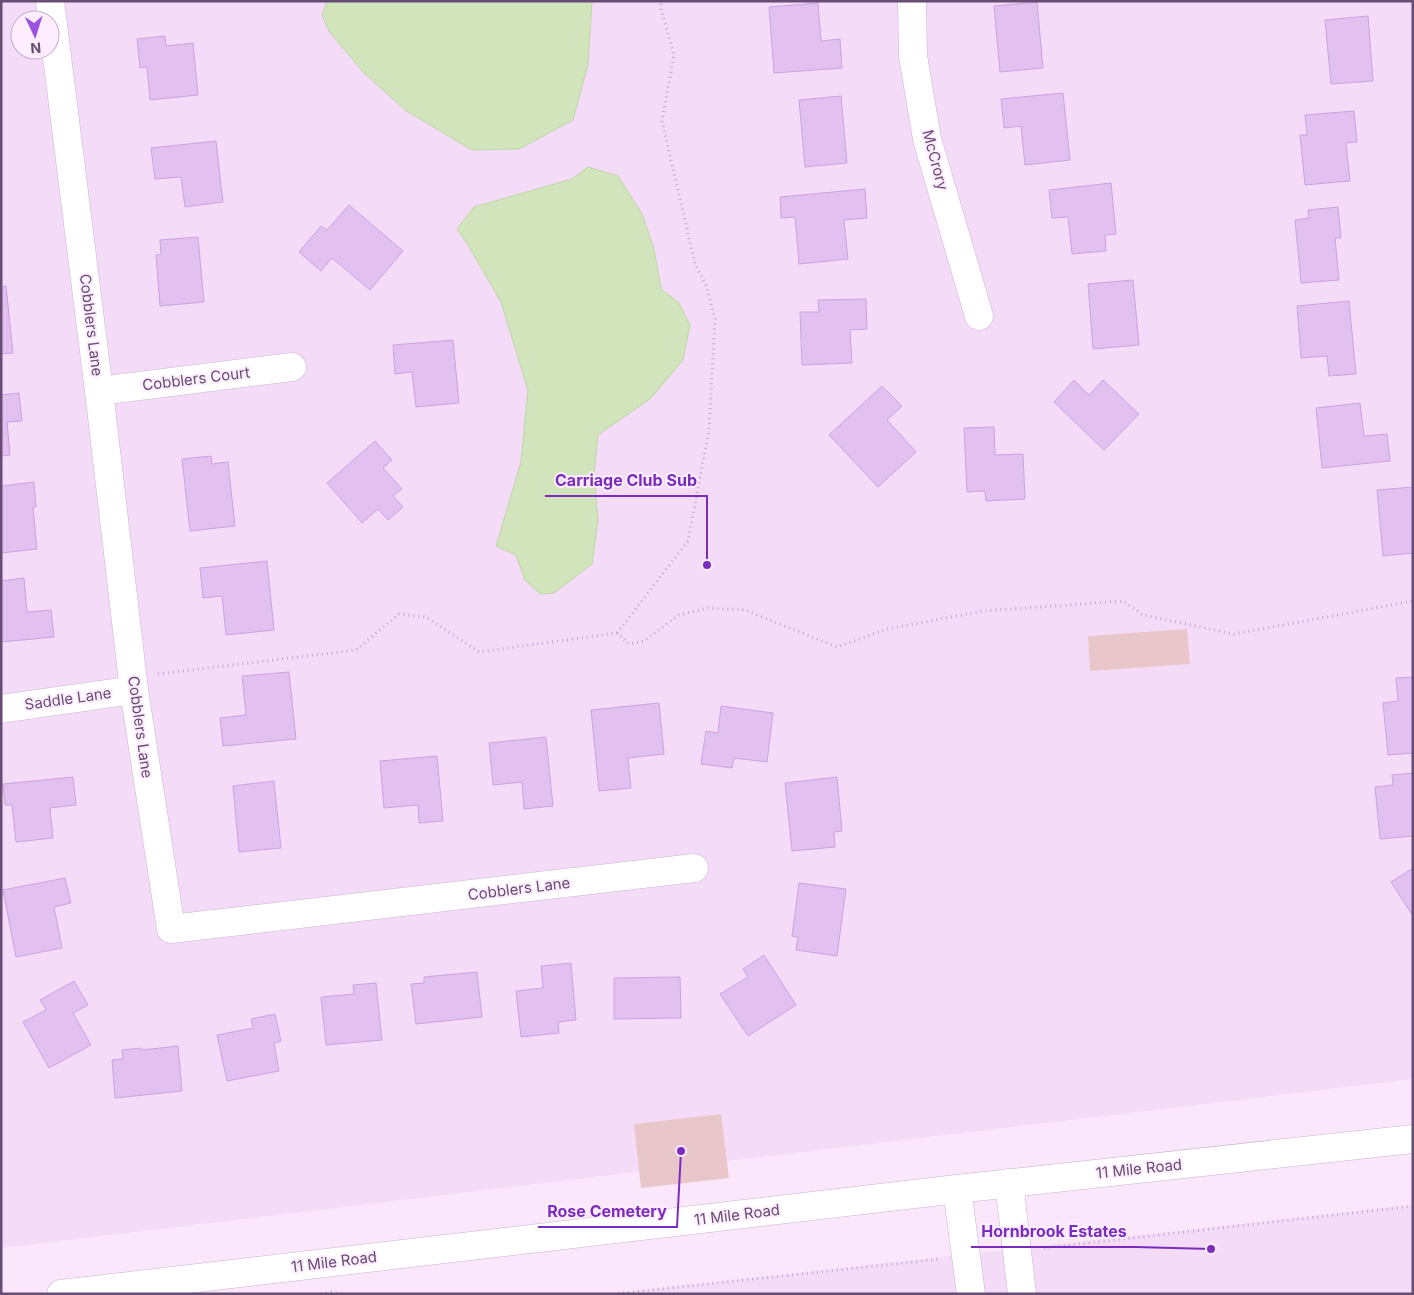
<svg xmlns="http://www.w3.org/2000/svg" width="1414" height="1295" font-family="Inter,sans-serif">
	<rect width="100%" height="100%" fill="#fae7fb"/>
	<path fill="#f4dcf8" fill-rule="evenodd" d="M1,1H1413V1079L1,1248ZM20,20H50V50H20Z
		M1413,1205V1294H607Z"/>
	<path fill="#e9c6c9" d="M1187,629L1190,664L1090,671L1088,636Z
		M721,1114L729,1178L641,1188L634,1124Z"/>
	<path fill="#d2e4bc" stroke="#bed6a3" d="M327,1H592L588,64L573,120L519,149L472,150L405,110L363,72L329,31L322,15Z
		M588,167L618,176L642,214L654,249L661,289L679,303L690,325L683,360L651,398L598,435L594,474L598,520L592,564L554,593L540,594L525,580L516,555L496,546L521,462L528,390L501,302L468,245L457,229L474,207L572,179Z"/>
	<path fill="#e2c0f0" stroke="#cea1e2" d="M1037,2L1043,68L1000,72L994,6Z
		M818,3L821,41L840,39L842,68L774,73L769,7Z
		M1368,16L1373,81L1331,84L1325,20Z
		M165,36L166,46L193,43L198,95L150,100L147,67L140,68L137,39Z
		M1063,93L1070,160L1025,165L1021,126L1004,128L1001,99Z
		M841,96L847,163L805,167L799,100Z
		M1354,111L1357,142L1346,143L1350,181L1305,185L1300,135H1307L1305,115Z
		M216,141L223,202L185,207L181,177L155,179L151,148Z
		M1111,183L1116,234L1105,235L1106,251L1072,254L1068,217L1052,218L1049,190Z
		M865,189L867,218L844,220L848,259L799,264L795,217L781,218L780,197Z
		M349,205L403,251L370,290L332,258L321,271L299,252L321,226L327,230Z
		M1338,207L1341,238H1335L1339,280L1301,283L1295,220L1309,218L1308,210Z
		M198,237L204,302L160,306L156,255L161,254L160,240Z
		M1133,280L1139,345L1093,349L1088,284Z
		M6,286L13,353L1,354V287Z
		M866,299L867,329L850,330L852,363L802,365L800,312H819L818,300Z
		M1349,301L1356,374L1329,376L1327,356L1301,358L1297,306Z
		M453,340L459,403L416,407L412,372L395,374L393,345Z
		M1074,380L1089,395L1103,380L1139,414L1104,450L1054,402Z
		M882,386L902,406L887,420L916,452L878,487L829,435Z
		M19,393L22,421L7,422L10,455L1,456V395Z
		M1360,403L1364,436L1387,434L1390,461L1322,468L1316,408Z
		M994,427L995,455L1023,454L1025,499L986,501L985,491L967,492L964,428Z
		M375,441L392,460L383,468L402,489L393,496L403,507L388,520L378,509L362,523L327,483Z
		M211,456L212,464L228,462L235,526L190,531L182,459Z
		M34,482L36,507H33L37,549L1,553V486Z
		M1413,487V553L1383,556L1377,490Z
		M267,561L274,630L226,635L222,596L203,598L200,568Z
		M24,578L27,612L51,610L54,637L1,642V581Z
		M289,672L296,739L223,746L220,718L246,715L242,676Z
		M1413,677V753L1388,755L1383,703L1398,701L1396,678Z
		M659,703L664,754L628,758L631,788L599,791L591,710Z
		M721,706L773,713L767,762L734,758L732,768L701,764L706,731L718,733Z
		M546,737L553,806L524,809L522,782L493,785L489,743Z
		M437,756L443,821L419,823L418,805L384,808L380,761Z
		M1413,773V836L1380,839L1375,787L1393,785L1392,775Z
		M73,777L76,805L50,808L53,838L16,842L12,805H5L3,784Z
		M837,777L842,831L834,832L835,847L792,851L785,783Z
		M274,781L281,848L239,852L233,786Z
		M1413,868V916L1391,882Z
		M65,878L71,903L54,907L62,948L16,957L3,890Z
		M799,883L846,889L837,956L796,950L798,937L792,936Z
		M764,955L796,1005L748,1036L720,994L748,977L743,969Z
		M571,963L576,1020L558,1022L559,1033L521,1037L516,991L543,988L541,966Z
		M477,972L482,1017L416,1024L411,984L424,983V977Z
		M680,977L681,1018L614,1019V978Z
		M74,981L88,1005L73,1013L91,1045L49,1068L23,1022L46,1010L40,1000Z
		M376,983L382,1040L326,1045L321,997L354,994L353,985Z
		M275,1014L281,1041L274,1043L279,1071L227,1081L217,1035L253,1028L251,1019Z
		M178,1046L182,1091L115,1098L112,1060L123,1059L122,1050L141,1048L142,1050Z"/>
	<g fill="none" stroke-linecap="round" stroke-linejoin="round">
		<g stroke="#cab2d2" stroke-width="29">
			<path id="minor" d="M50,1L99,391L134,690L171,929L694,868
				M912,1L913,56L927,139L979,316
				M99,391L292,367
				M1,709L134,690
				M1009,1183L1022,1294
				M957,1189L971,1294
				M61,1294L957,1189L1413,1139"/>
		</g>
		<path stroke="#c6a3d5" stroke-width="3" stroke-dasharray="1 4" stroke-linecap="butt" d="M617,633L688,541L709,430L715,319L706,285L695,264L662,121L674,55L661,9V1
			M158,674L356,650L399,614L426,617L479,652L617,633L629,644L644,641L679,615L708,608L745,610L837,647L887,629L983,611L1123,601L1143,615L1234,634L1413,601
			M1044,1248L1413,1206
			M321,1294L331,1292L342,1294
			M613,1294L941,1259"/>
		<use href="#minor" stroke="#fff" stroke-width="28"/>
	</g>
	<g text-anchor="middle" stroke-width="4" stroke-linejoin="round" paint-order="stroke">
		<g font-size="15" fill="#674c74" stroke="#fdedfe">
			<text transform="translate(935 160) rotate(75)" y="5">McCrory</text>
			<text transform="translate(91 325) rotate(83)" y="5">Cobblers Lane</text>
			<text transform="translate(196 379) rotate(-7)" y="5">Cobblers Court</text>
			<text transform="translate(68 699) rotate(-8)" y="5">Saddle Lane</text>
			<text transform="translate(140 727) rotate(82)" y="5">Cobblers Lane</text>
			<text transform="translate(519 889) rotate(-7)" y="5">Cobblers Lane</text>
			<text transform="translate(1139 1169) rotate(-6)" y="5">11 Mile Road</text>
			<text transform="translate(737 1215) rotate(-7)" y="5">11 Mile Road</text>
			<text transform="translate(334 1262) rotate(-7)" y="5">11 Mile Road</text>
		</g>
	</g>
	<path fill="none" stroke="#7b2cbf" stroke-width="2" d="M707 565L707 496H545M681 1151L677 1227H538M1211 1249L1136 1247H971"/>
	<g fill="#7b2cbf" stroke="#fdedfe" stroke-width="2">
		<circle cx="707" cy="565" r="5"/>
		<circle cx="681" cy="1151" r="5"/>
		<circle cx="1211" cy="1249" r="5"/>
	</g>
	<g font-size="16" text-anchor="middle" font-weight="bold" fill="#7b2cbf" stroke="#fdedfe" stroke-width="4" stroke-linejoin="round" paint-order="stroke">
		<text x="626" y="486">Carriage Club Sub</text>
		<text x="607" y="1217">Rose Cemetery</text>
		<text x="1054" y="1237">Hornbrook Estates</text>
	</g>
	<rect width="1414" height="1295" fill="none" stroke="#674c74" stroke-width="5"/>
	<g transform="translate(35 35) rotate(176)"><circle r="24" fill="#fdedfe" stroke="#c1adc7"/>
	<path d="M0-4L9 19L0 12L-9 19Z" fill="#9e52e0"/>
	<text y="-8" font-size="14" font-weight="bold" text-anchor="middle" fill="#674c74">N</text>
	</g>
</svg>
